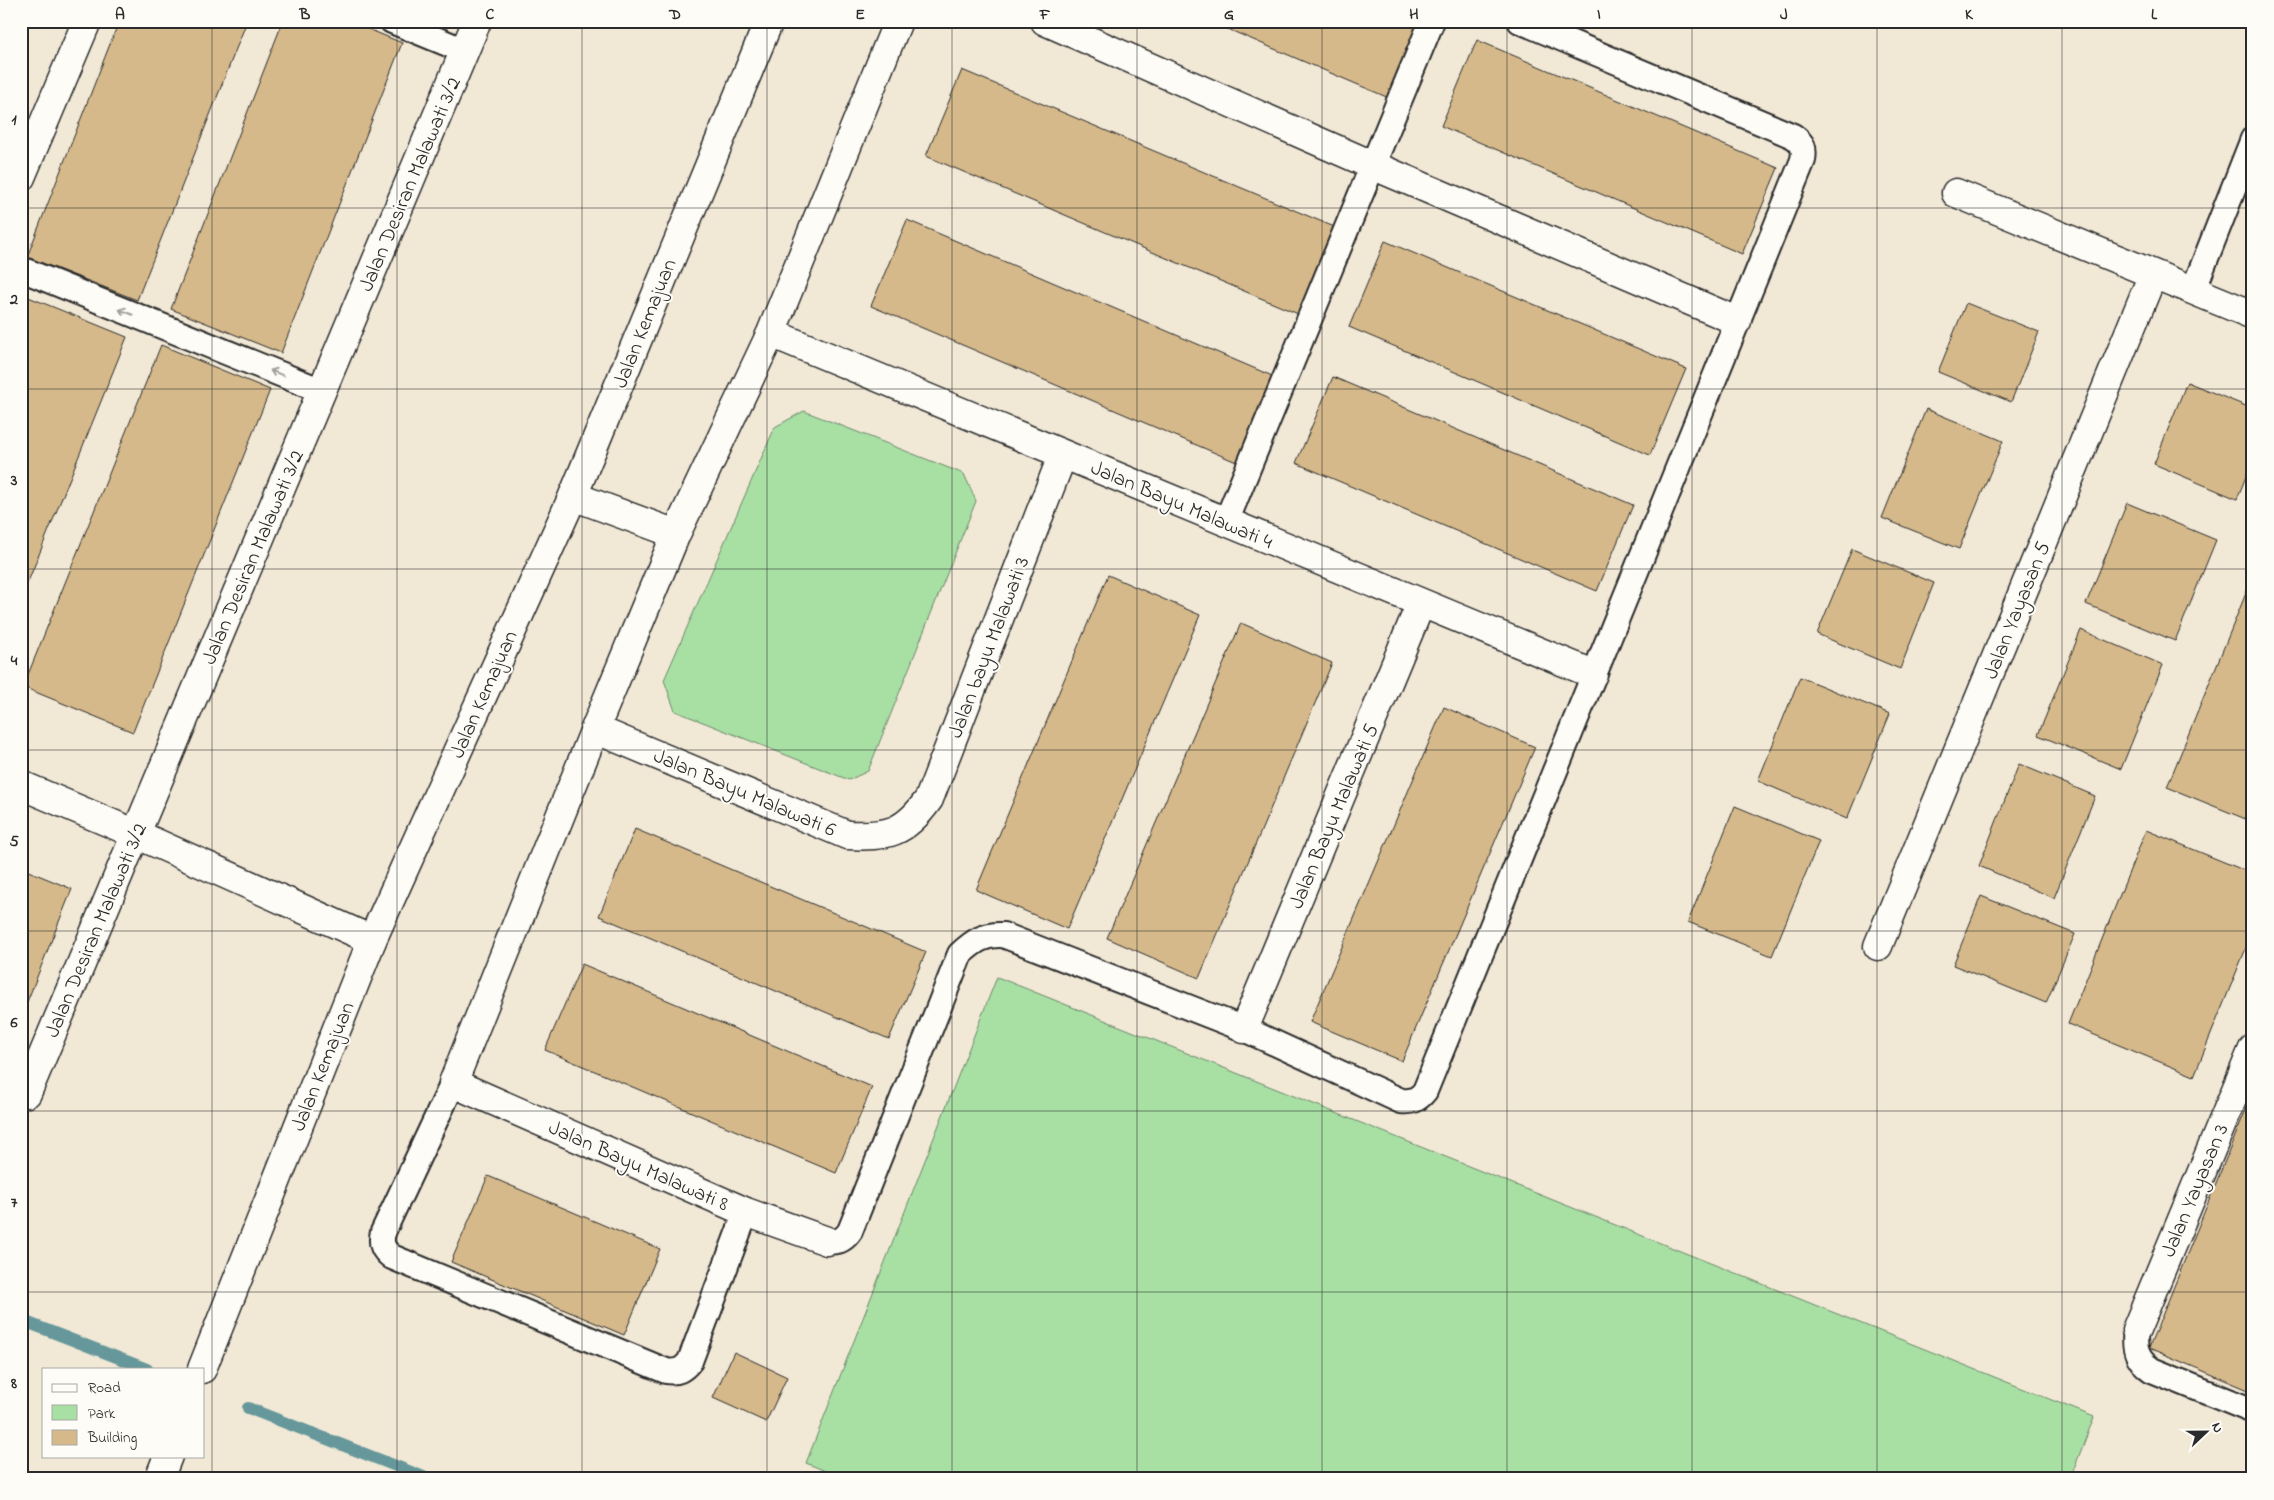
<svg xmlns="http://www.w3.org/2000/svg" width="2274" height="1500" font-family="'Indie Flower',sans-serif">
	<rect width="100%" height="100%" fill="#f1e8d6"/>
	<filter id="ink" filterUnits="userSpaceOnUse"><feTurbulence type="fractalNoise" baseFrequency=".02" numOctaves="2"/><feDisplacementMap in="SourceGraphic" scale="10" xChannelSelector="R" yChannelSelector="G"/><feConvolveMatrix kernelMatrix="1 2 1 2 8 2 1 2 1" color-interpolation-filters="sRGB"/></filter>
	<g filter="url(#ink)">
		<path fill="#a8e0a4" stroke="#6a8668" d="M804,411L964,474L976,501L868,771L849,780L675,711L664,680L775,427Z
			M997,977L2094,1417L2070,1479H845L806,1463Z"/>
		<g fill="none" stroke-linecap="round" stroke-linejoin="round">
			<path stroke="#66979a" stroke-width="12" d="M21,1320L147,1369
				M248,1408L429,1479"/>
		</g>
		<path fill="#d5b98a" stroke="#2b2b2b" d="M119,21H247L137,300L27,257Z
			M283,21H349L402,43L281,353L171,309Z
			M1209,21H1429L1396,101Z
			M1477,40L1778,168L1742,254L1441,126Z
			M962,70L1339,229L1303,316L926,156Z
			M907,220L1277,378L1241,464L871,306Z
			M1385,241L1686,369L1650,455L1349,327Z
			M21,294L127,337L21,599Z
			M1966,303L2039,332L2011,402L1938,372Z
			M161,345L270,390L133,732L23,687Z
			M1333,377L1633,505L1597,591L1296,463Z
			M2187,382L2253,409V459L2237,499L2154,464Z
			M1926,409L2003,441L1959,549L1882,518Z
			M2127,503L2216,540L2175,641L2086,604Z
			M1852,549L1934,583L1900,669L1817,634Z
			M1108,575L1200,615L1067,929L976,890Z
			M2253,576V822L2167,787Z
			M1241,623L1332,663L1199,978L1107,938Z
			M2081,630L2163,665L2121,769L2038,735Z
			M1800,677L1890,714L1847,819L1758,781Z
			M1444,707L1535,747L1402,1061L1310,1022Z
			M2019,764L2095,796L2054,898L1979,866Z
			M1735,806L1819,841L1772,956L1688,922Z
			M635,829L926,952L889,1039L599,916Z
			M2146,830L2253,874V931L2194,1076L2068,1024Z
			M21,868L72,889L21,1017Z
			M1981,896L2075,934L2046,1003L1953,965Z
			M582,964L872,1087L836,1173L545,1050Z
			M2253,1092V1392L2149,1348Z
			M488,1176L660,1249L624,1335L451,1262Z
			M734,1352L787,1377L766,1422L713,1398Z"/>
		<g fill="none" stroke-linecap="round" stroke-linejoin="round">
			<g stroke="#2b2b2b" stroke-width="28">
				<path id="service" d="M392,21L465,51
					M21,269L322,391
					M2193,291L2253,139
					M1226,522L1432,21
					M453,1083L383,1232C380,1244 383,1250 392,1257L666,1371C677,1373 683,1370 690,1361L746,1212
					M827,1241C838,1243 844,1240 850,1231L960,954C974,941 984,934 1003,935L1244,1029L1401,1101C1412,1102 1418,1100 1425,1091L1803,160C1805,148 1803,143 1793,136L1520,21
					M2136,1330C2133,1348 2137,1360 2152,1370L2253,1411"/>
			</g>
			<g stroke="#2b2b2b" stroke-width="31">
				<path id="minor" d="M1045,21L1372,165L1737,321
					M21,177L87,21
					M1956,193L2253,315
					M771,333L1593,674
					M573,496L676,534
					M595,729L847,835C888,837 905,833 929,799L1063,454
					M21,785L136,834L372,940
					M1878,946L2153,274
					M1244,1029L1421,603
					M27,1093L477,21
					M827,1241L746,1212L453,1083L595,729L676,534L771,333L898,21
					M2136,1330L2253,1049"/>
			</g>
			<g stroke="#2b2b2b" stroke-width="31">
				<path id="tertiary" d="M202,1369L372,940L573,496L769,21
					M159,1479L168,1456"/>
			</g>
			<use href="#service" stroke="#fdfcf7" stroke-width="24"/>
			<use href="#minor" stroke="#fdfcf7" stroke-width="28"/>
			<use href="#tertiary" stroke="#fdfcf7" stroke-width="28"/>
		</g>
		<defs><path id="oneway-shaft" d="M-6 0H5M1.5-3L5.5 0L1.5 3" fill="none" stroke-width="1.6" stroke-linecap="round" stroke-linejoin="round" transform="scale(1.25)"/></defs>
		<g stroke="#9e9e9b">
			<use href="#oneway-shaft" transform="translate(126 312) rotate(-158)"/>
			<use href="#oneway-shaft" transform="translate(277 373) rotate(-158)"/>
		</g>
	</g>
	<path fill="none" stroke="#2b2b2b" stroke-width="1" stroke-opacity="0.55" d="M212,21V1479M397,21V1479M582,21V1479M767,21V1479M952,21V1479M1137,21V1479M1322,21V1479M1507,21V1479M1692,21V1479M1877,21V1479M2062,21V1479M21,208H2253M21,389H2253M21,569H2253M21,750H2253M21,931H2253M21,1111H2253M21,1292H2253"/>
	<g text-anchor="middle" stroke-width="4" stroke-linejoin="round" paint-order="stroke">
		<g font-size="21" fill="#2b2b2b" stroke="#fdfcf7">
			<text transform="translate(409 184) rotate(-67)" y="7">Jalan Desiran Malawati 3/2</text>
			<text transform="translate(644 323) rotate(-68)" y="7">Jalan Kemajuan</text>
			<text transform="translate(1182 504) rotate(23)" y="7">Jalan Bayu Malawati 4</text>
			<text transform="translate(252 557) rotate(-67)" y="7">Jalan Desiran Malawati 3/2</text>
			<text transform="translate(2016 610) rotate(-68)" y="7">Jalan Yayasan 5</text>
			<text transform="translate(988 647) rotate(-69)" y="7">Jalan bayu Malawati 3</text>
			<text transform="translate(483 694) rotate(-66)" y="7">Jalan Kemajuan</text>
			<text transform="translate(745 792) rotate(23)" y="7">Jalan Bayu Malawati 6</text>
			<text transform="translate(1333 816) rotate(-67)" y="7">Jalan Bayu Malawati 5</text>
			<text transform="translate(95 930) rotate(-67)" y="7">Jalan Desiran Malawati 3/2</text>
			<text transform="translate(322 1066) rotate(-68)" y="7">Jalan Kemajuan</text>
			<text transform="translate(639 1165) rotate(24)" y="7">Jalan Bayu Malawati 8</text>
			<text transform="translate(2194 1190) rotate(-67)" y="7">Jalan Yayasan 3</text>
		</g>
	</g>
	<rect width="2274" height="1500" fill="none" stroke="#fdfcf7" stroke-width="55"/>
	<rect x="42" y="1368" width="162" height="90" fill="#fdfcf7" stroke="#a9a8a5"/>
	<rect x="52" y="1384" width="25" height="8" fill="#fdfcf7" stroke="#a9a8a5"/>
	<text x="88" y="1392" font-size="15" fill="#2b2b2b">Road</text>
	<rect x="52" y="1405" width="25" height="15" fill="#a8e0a4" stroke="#a9a8a5"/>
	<text x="88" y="1418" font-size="15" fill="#2b2b2b">Park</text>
	<rect x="52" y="1430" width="25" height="15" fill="#d5b98a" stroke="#a9a8a5"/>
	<text x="88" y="1442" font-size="15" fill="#2b2b2b">Building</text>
	<g transform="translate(2206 1432) rotate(68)" stroke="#fdfcf7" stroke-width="4" paint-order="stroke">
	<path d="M0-4L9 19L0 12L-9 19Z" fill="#2b2b2b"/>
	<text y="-8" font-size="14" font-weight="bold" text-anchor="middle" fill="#2b2b2b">N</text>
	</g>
	<rect x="28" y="28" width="2218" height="1444" fill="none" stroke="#2b2b2b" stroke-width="2"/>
	<g font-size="16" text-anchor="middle" font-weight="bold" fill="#2b2b2b">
		<text x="120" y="19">A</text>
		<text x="305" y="19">B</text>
		<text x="490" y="19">C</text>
		<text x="675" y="19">D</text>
		<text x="860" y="19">E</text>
		<text x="1045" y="19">F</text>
		<text x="1229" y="19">G</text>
		<text x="1414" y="19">H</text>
		<text x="1599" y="19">I</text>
		<text x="1784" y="19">J</text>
		<text x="1969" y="19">K</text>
		<text x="2154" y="19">L</text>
		<text x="14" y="124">1</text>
		<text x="14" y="304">2</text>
		<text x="14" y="485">3</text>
		<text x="14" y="665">4</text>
		<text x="14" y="846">5</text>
		<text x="14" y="1027">6</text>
		<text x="14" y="1207">7</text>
		<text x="14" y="1388">8</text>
	</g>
</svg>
